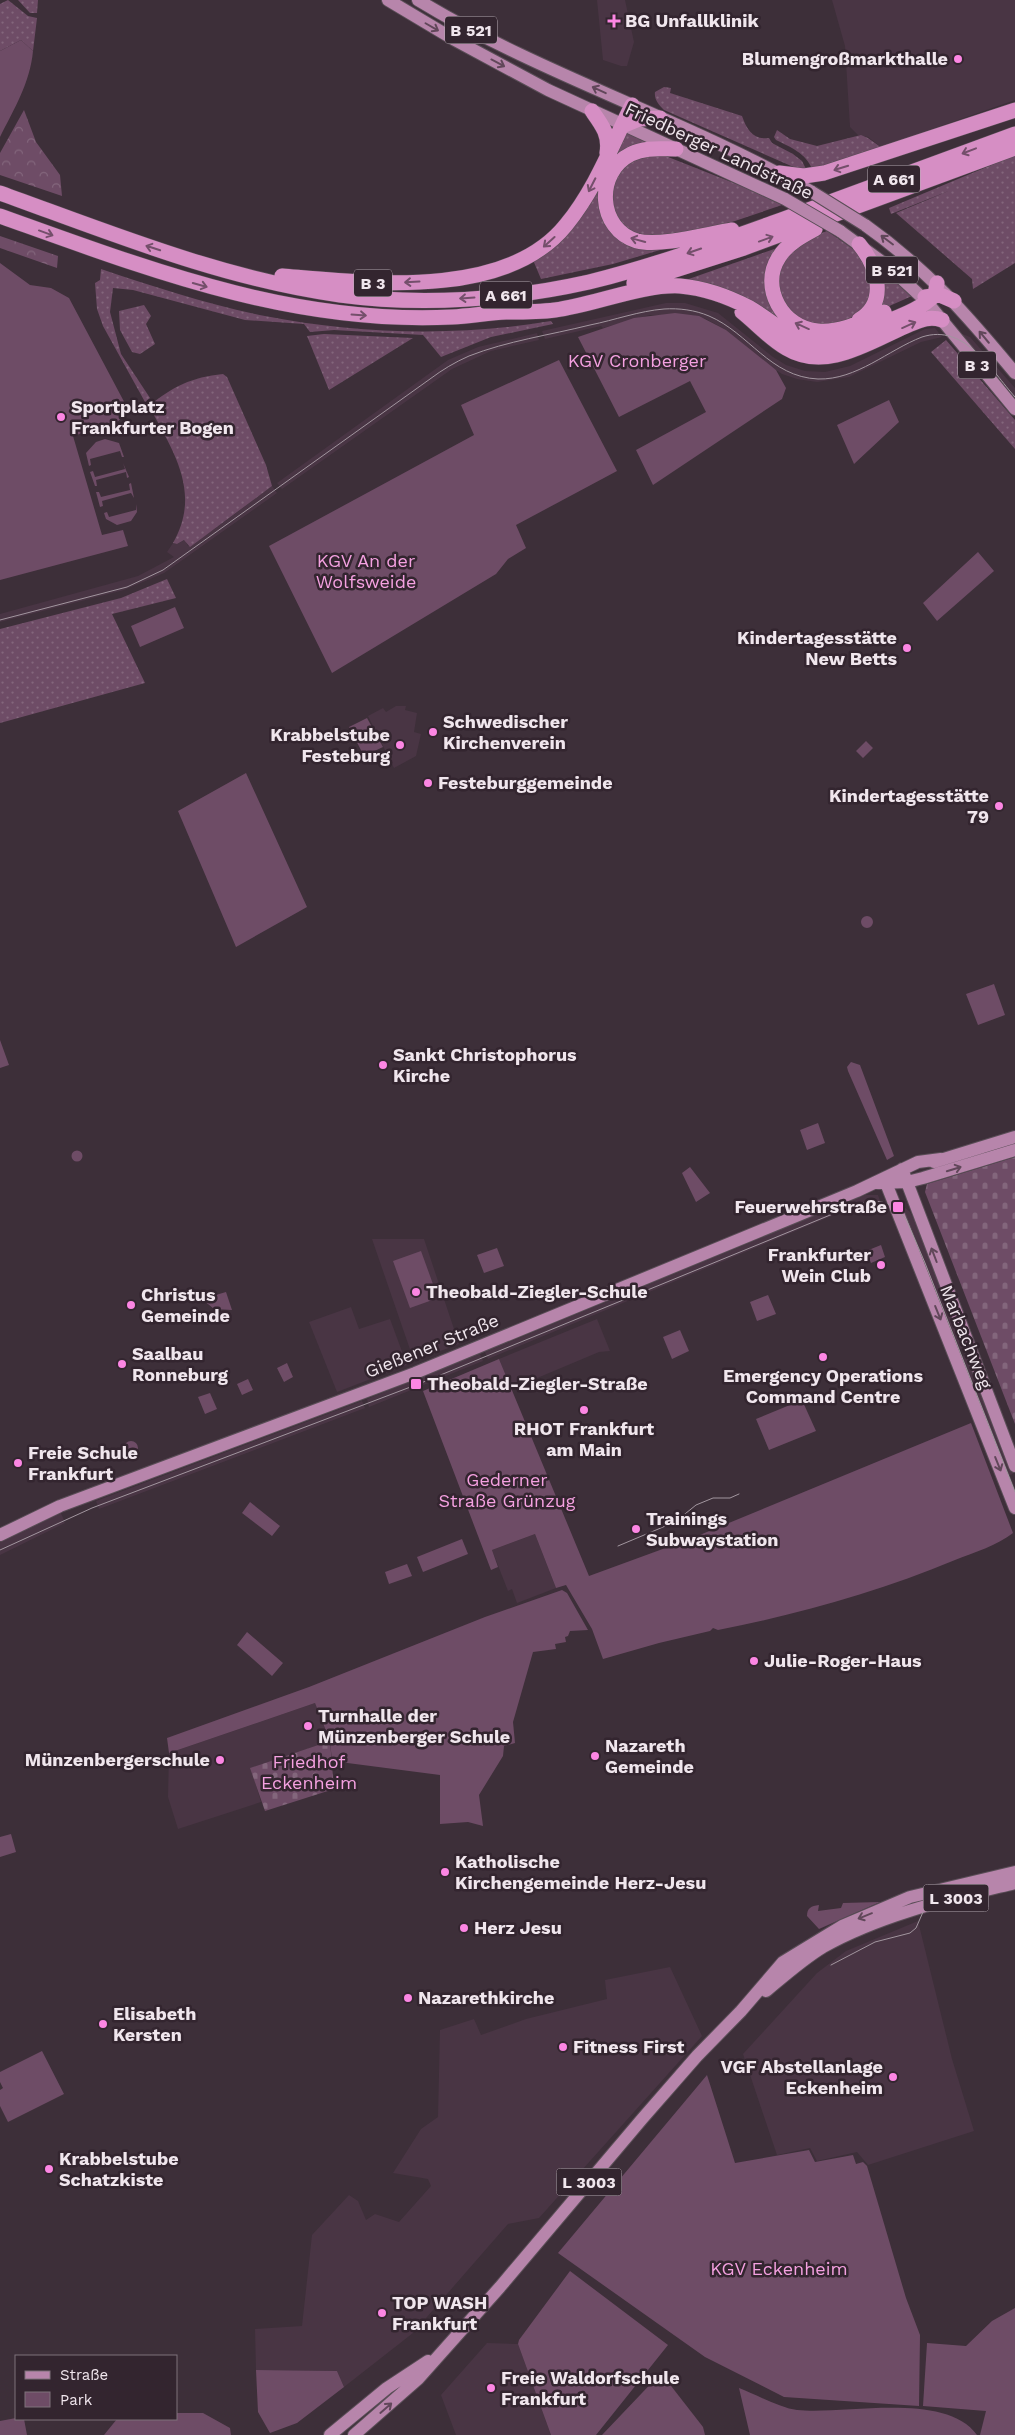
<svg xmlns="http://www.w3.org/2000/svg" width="1015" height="2435" font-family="'Work Sans',sans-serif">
	<defs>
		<pattern id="grass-dots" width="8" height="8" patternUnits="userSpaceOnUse" patternTransform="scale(1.25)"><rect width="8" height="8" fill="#6e4c66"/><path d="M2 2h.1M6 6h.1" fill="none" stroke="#83667c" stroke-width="1.8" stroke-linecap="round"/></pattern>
		<pattern id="forest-crowns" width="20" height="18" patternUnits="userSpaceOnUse" patternTransform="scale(1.25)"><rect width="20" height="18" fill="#6e4c66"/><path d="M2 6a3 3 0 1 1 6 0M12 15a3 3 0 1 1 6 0" fill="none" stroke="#83667c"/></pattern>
		<pattern id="cemetery-stones" width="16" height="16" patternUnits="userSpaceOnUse" patternTransform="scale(1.25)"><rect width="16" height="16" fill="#6e4c66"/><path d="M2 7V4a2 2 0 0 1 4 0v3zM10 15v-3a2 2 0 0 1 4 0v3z" fill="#83667c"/></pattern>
	</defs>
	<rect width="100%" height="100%" fill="#3d2f39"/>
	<path fill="#493544" d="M597,0H625L634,42L627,66H621L603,60Z
		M832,0H1015V100L881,147L868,137L858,135L850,127L845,46Z
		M666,303H685L718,313L773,357L786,365L805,371L825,372L850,366L925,329L935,328L942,337L921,342L849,377L817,382L797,379L782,374L761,360L726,330L706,319L691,315H650L603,328L601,326L545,339L542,331Z
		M955,331L970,337L1015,388V400Z
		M537,333L539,340L491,351L452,369L282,489L277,483L448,360L478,347Z
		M272,486L277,493L164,573L124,590L0,622V614L138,576L174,557L167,552L173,543L177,544L185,540L188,546L216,528Z
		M396,706H406L405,710L417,713L414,732L421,734L416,756L394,768L368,716L383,708L386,712Z
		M865,1195H878L881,1204H867L851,1208L488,1359L485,1352Z
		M897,1201L910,1212L915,1221L963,1347L960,1349L956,1351Z
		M372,1239H424L459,1344L414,1361Z
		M351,1307L359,1329L390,1319L407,1365L337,1392L309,1322Z
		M597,1319L610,1351L599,1352L511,1389L499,1359Z
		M480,1354L483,1361L369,1407L367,1399Z
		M968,1354L1013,1474L1006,1476L959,1357Z
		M362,1401L365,1408L99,1509L96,1501Z
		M61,1513L65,1523L0,1555V1541Z
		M535,1534L556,1588L517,1603L512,1589L508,1591L492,1550Z
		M315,1703L330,1741L251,1768L261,1802L178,1829L168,1797L169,1753Z
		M918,1921L952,2059L974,2131L868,2165L857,2152L817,2161L810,2148L777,2155L743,2054L817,1973L846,1951Z
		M670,1967L702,2036L539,2218L508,2224L413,2333L344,2387L337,2371L256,2370L255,2329L302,2326L312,2235L349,2195L358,2201L366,2220L375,2214L399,2222L431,2186L428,2179L393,2173L421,2129L438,2117L440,2030L474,2019L481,2035L526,2019L607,1999L605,1980Z
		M487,2343L518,2344L551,2435H456L441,2395Z"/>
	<path fill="url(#grass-dots)" d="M8,0L28,16L37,18L33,51L21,40L0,51V4Z
		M18,0H38L37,13H30Z
		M664,87L671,88L670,93L742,116C747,130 753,140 769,138L772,143L793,154L802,161L806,169H798L664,110C659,105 654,100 655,92Z
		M777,130L790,139L817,146L861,135L868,138L882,148L812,169C806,153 790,147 776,140L774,137Z
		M624,132L659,147L607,173L621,236L687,242L613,264L541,279L533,260Z
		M658,153L744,187L782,205L735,221L658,240L628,233L610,210C616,162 610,164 658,153Z
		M1015,155V263L973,289L972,279L896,213L951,190L891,214L889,208Z
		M827,231L856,251L868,266L871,299C842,336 836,328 794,319L774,285V276L798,242Z
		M780,247C775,255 770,262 768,271C759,308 795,338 830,335C857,332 884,315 909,304V307C884,318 857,337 829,341C798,347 769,315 744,302C725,292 704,286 683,281Z
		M875,262L912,296L869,315Z
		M101,269C155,287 209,305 265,316C357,334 458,337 551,321L553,324L491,337L441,357L423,335L334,330L310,332L304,324L245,320L133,290L113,288L110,312L121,354L150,398L145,402L103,326L97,309L95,283L100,280Z
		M144,305L151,316L146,324L155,344L140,354L132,352L120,330L119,311Z
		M324,334L413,338L329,390L307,336Z
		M946,340L1015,420V449L931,352Z
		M223,374L227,377L266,465L272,486L190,547L184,540L177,544L173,543C202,492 173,451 149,406C172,387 192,377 223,374Z
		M167,579L176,598L112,614L145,683L0,723V629L121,598Z"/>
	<path fill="url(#forest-crowns)" d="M24,110L36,142L60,175L62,196L0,175V153Z
		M0,236L58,256L57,268L0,248Z"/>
	<path fill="url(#cemetery-stones)" d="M1015,1157V1424L925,1192L927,1184Z
		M330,1741L334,1789L265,1811L250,1768Z"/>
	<path fill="#6e4c66" d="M21,40L33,51C30,83 14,109 0,137V51Z
		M0,263L30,285L51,288L69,298L129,411L116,423L73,436L102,535L123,530L128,546L0,580Z
		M675,313L699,316L726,330L776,370L786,388L782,399L653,485L636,450L706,412L690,381L619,417L578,337L634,318Z
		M559,360L617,471L516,525L526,548L508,559L496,574L332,673L269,546L474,435L461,405Z
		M889,400L899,422L854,464L837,425Z
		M105,439L119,443L124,457H122L120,451L90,459L91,465L89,466L86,453L96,442Z
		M123,463L129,477L127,478L126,472L96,480L97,486H95L90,472L93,471L95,477L125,469Z
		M131,483L134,498L131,493L102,501L103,506L100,507L96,492H99L101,497L130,490L129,484Z
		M136,504L137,512L131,521L117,525L106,519L104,513L107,512L109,517L136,510Z
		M978,552L994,571L937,621L923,603Z
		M175,607L184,628L140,647L131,626Z
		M367,718L383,747L364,756L349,727Z
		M866,741L873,748L863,758L856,751Z
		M246,773L307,907L236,947L178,811Z
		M861 922a6 6 0 1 1 12 0a6 6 0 1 1-12 0Z
		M994,984L1005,1015L978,1025L966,994Z
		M0,1040L9,1065L0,1068Z
		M851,1062L860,1065L894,1156L887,1160L848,1071L847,1067Z
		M818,1123L825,1143L807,1150L800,1130Z
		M71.5 1156a5.5 5.5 0 1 1 11 0a5.5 5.5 0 1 1-11 0Z
		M690,1167L710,1193L696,1202L682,1173Z
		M881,1245L885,1257L871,1263L866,1251Z
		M497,1248L504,1266L484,1273L477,1255Z
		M421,1251L438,1298L410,1308L393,1261Z
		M226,1292L232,1310L214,1309L202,1299Z
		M768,1295L776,1314L757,1321L750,1302Z
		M680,1330L689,1351L672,1359L663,1337Z
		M499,1359L589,1576L690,1539L971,1423L1013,1533C998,1545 973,1553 955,1560C878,1592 799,1614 718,1630L713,1628L710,1631L659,1643L603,1659L592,1629L566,1585L556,1588L535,1534L492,1550L498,1567L491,1570L423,1391Z
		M287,1363L293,1377L284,1382L277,1368Z
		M248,1379L253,1390L242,1395L237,1384Z
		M210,1393L217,1409L205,1414L198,1397Z
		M802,1400L816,1431L769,1450L756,1419Z
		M124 1448a7 7 0 1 1 14 0a7 7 0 1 1-14 0Z
		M250,1502L280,1526L272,1536L242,1513Z
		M462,1539L468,1554L423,1572L417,1557Z
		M407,1564L412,1576L389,1584L385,1572Z
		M562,1590L567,1593L588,1630L570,1631L568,1636L565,1637L566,1642L555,1644L556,1649L533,1652L513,1722L515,1743L504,1746L503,1756L479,1795L483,1826L468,1822L440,1824V1775L332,1761L330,1741L315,1703L169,1753L167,1738L309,1687L485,1617Z
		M247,1632L283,1663L272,1676L237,1645Z
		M11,1834L16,1852L0,1857V1837Z
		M880,1902L819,1929L807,1916C807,1908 811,1906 819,1905L818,1911L841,1908L843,1903Z
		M42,2051L64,2094L8,2122L0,2106V2090L3,2088L0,2082V2072Z
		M707,2075L735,2163L809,2150L815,2162L853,2155L856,2164L863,2162L867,2166L906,2298L920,2335L919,2406L784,2397L705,2357L558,2253Z
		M570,2271L668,2345L596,2435H551L518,2344L519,2340Z
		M1015,2308V2435H980L986,2411L923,2406L927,2343L966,2346L992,2321Z
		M256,2370L337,2371L344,2387L297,2423L270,2433L258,2412Z
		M661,2373L703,2427L705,2435H602Z
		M739,2388C755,2394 780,2408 797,2410C845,2415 945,2391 977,2435H750Z
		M176,2413H203L230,2428L231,2435H104L117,2419H176Z
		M16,2418L24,2419L27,2435H0V2421Z"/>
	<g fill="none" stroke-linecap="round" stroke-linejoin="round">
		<g stroke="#594d56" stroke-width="14">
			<path id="major" d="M388,0L455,40L548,90L785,199
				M418,0C543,76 685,119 812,192
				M865,225C927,269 967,315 1015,373
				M840,231L889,267L927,302L1015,409
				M934,1162L1015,1137
				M902,1169L1015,1466
				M884,1178L1015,1508
				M878,1183L907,1182L923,1178L1015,1150
				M0,1535L60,1506L415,1373L857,1191L918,1162L941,1159
				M766,1991C784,1976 803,1959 823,1947C882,1914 950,1899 1015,1883
				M330,2435L387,2388L428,2361
				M354,2435L418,2379L500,2287L642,2119L697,2056L741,2011L783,1962L842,1926L910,1897L1015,1872"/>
		</g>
		<g stroke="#594d56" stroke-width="16">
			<path id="highway" d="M592,111C602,125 610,135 607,153
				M622,126L639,119L660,118
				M676,149C660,149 645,147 631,154C595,172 597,229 637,241C660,247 707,234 732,230
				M779,173L804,176L824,173L1015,110
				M0,193C111,233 223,279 340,295C421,306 509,300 589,282C654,266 717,243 781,220C859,192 937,163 1015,134
				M0,216C148,269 292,325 452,317C470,316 488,313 506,312C522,312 539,312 555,310C594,305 642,284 680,286C704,288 729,297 750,308C773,321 796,346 824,345C844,344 861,333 879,325C897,317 920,310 935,295L937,283
				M815,229C802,236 787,244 779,257C759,287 783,329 818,331C842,333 863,321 884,312
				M282,276C367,283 506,300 566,225C595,190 612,145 632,105
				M634,283L744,248L1015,148
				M925,297L940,295L954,301
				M742,312C757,324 770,339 786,348C826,372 869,342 906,326C918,321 929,315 942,320
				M859,320C889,302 877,266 859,244"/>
		</g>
		<use href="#major" stroke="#b785ab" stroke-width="12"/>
		<use href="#highway" stroke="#d68ec4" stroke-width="15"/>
		<path stroke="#a2969f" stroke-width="1" d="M0,620L127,587L163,570L430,379C442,370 455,362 469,356C507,341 550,335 590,325C615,320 639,311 664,309C679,308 695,310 709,316C749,333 770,377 818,379C857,380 888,350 922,337C965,323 991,370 1015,397
			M618,1546L675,1522L696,1505L713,1498H730L739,1494
			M0,1550L92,1508L421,1383L857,1204L870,1201L882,1202L893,1206L906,1219L925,1263L1015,1492
			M831,1965L875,1942L910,1933L916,1928L923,1912"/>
		<g stroke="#594d56" stroke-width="14" stroke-linecap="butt">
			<path id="major-bridge" d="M812,192L865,225
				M785,199L840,231"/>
		</g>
		<use href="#major-bridge" stroke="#b785ab" stroke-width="12"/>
	</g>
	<defs><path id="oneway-shaft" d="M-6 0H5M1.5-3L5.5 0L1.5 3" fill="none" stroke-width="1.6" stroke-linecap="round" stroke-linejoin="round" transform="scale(1.25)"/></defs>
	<g stroke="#61475a">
		<use href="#oneway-shaft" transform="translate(432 27) rotate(30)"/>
		<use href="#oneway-shaft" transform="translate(498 63) rotate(28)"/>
		<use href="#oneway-shaft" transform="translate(599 90) rotate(-155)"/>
		<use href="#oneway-shaft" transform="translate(887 240) rotate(-143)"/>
		<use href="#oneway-shaft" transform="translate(984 337) rotate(-130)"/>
		<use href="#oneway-shaft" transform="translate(954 1169) rotate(-17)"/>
		<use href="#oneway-shaft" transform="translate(934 1255) rotate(-111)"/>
		<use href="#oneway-shaft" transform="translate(938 1313) rotate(68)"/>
		<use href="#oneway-shaft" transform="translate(998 1464) rotate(68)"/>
		<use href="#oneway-shaft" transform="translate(865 1916) rotate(158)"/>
		<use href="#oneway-shaft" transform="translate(386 2408) rotate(-41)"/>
	</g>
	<g stroke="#744f6b">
		<use href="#oneway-shaft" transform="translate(969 151) rotate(159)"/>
		<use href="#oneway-shaft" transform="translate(841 168) rotate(163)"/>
		<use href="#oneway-shaft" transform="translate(592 185) rotate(117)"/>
		<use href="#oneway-shaft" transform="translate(46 233) rotate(20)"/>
		<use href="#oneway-shaft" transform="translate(766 239) rotate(-20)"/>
		<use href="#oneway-shaft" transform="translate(638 240) rotate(-165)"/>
		<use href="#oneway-shaft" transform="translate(549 242) rotate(138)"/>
		<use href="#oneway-shaft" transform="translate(153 248) rotate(-162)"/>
		<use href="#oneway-shaft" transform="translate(694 251) rotate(161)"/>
		<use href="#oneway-shaft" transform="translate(412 282) rotate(177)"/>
		<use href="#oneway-shaft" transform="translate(200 285) rotate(16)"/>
		<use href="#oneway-shaft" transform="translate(467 298) rotate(176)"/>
		<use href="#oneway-shaft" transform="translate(359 315) rotate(4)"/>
		<use href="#oneway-shaft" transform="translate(909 325) rotate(-24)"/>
		<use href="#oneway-shaft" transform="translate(802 326) rotate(-156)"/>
	</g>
	<g fill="#fc86e3" stroke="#33252f" stroke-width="2">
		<path d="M611.5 13.5h5v5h5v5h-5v5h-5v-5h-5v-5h5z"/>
		<circle cx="958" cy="59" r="5"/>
		<circle cx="61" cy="417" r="5"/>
		<circle cx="907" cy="648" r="5"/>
		<circle cx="433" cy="732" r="5"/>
		<circle cx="400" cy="745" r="5"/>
		<circle cx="428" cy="783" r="5"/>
		<circle cx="999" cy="806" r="5"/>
		<circle cx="383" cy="1065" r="5"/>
		<rect x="892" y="1201" width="12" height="12" rx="2.5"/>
		<circle cx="881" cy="1265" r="5"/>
		<circle cx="416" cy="1292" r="5"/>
		<circle cx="131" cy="1305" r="5"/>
		<circle cx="823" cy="1357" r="5"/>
		<circle cx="122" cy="1364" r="5"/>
		<rect x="410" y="1378" width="12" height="12" rx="2.5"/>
		<circle cx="584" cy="1410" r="5"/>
		<circle cx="18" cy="1463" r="5"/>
		<circle cx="636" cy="1529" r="5"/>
		<circle cx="754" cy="1661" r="5"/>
		<circle cx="308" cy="1726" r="5"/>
		<circle cx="595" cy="1756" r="5"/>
		<circle cx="220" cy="1760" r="5"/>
		<circle cx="445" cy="1872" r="5"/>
		<circle cx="464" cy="1928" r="5"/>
		<circle cx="408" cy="1998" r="5"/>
		<circle cx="103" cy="2024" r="5"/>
		<circle cx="563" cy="2047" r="5"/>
		<circle cx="893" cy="2077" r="5"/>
		<circle cx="49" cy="2169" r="5"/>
		<circle cx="382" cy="2313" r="5"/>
		<circle cx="491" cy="2388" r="5"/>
	</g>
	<g text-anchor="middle" stroke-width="5" stroke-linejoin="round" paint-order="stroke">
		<g fill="#33252f" stroke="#b7acb4" stroke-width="1">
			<rect x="445" y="16.5" width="52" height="27" rx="4"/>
			<rect x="868" y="165.5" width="52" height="27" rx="4"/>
			<rect x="866" y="256.5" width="52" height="27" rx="4"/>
			<rect x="354" y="269.5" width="38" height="27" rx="4"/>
			<rect x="480" y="281.5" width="52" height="27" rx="4"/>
			<rect x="958" y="351.5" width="38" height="27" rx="4"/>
			<rect x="923.5" y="1884.5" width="65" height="27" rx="4"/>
			<rect x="556.5" y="2168.5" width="65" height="27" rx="4"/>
		</g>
		<g font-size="16" font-weight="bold" fill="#f0e6ed">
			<text x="471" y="36">B 521</text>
			<text x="894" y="185">A 661</text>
			<text x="892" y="276">B 521</text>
			<text x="373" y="289">B 3</text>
			<text x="506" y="301">A 661</text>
			<text x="977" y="371">B 3</text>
			<text x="956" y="1904">L 3003</text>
			<text x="589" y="2188">L 3003</text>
		</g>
		<g font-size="18" font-weight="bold" fill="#f0e6ed" stroke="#33252f" text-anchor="start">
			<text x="625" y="27">BG Unfallklinik</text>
			<text x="948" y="65" text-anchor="end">Blumengroßmarkthalle</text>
			<text x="71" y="413">Sportplatz<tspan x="71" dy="21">Frankfurter Bogen</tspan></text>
			<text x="897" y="644" text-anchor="end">Kindertagesstätte<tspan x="897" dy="21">New Betts</tspan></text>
			<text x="443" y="728">Schwedischer<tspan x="443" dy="21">Kirchenverein</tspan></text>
			<text x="390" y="741" text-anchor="end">Krabbelstube<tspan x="390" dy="21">Festeburg</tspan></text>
			<text x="438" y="789">Festeburggemeinde</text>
			<text x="989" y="802" text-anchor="end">Kindertagesstätte<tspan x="989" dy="21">79</tspan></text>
			<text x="393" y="1061">Sankt Christophorus<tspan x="393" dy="21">Kirche</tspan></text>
			<text x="887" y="1213" text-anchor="end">Feuerwehrstraße</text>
			<text x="871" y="1261" text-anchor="end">Frankfurter<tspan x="871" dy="21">Wein Club</tspan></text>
			<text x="426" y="1298">Theobald-Ziegler-Schule</text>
			<text x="141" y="1301">Christus<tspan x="141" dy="21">Gemeinde</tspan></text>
			<text x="132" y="1360">Saalbau<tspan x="132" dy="21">Ronneburg</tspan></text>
			<text x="823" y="1382" text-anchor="middle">Emergency Operations<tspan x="823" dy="21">Command Centre</tspan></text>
			<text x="427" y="1390">Theobald-Ziegler-Straße</text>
			<text x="584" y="1435" text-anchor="middle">RHOT Frankfurt<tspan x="584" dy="21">am Main</tspan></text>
			<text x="28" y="1459">Freie Schule<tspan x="28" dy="21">Frankfurt</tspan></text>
			<text x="646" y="1525">Trainings<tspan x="646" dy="21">Subwaystation</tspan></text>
			<text x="764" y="1667">Julie-Roger-Haus</text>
			<text x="318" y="1722">Turnhalle der<tspan x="318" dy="21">Münzenberger Schule</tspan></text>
			<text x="605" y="1752">Nazareth<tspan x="605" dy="21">Gemeinde</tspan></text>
			<text x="210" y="1766" text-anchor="end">Münzenbergerschule</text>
			<text x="455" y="1868">Katholische<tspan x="455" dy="21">Kirchengemeinde Herz-Jesu</tspan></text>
			<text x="474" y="1934">Herz Jesu</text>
			<text x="418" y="2004">Nazarethkirche</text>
			<text x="113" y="2020">Elisabeth<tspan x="113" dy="21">Kersten</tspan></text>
			<text x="573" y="2053">Fitness First</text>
			<text x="883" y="2073" text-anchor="end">VGF Abstellanlage<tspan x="883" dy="21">Eckenheim</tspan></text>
			<text x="59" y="2165">Krabbelstube<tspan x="59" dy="21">Schatzkiste</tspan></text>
			<text x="392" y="2309">TOP WASH<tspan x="392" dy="21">Frankfurt</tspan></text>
			<text x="501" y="2384">Freie Waldorfschule<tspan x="501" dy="21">Frankfurt</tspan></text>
		</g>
		<g font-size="18" fill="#f0e6ed" stroke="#33252f">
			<text transform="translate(719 151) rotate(25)" y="6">Friedberger Landstraße</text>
			<text transform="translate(966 1337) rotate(68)" y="6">Marbachweg</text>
			<text transform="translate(432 1346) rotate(-22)" y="6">Gießener Straße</text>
		</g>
		<g font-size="18" fill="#f5a1e1" stroke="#33252f">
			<text x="637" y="367">KGV Cronberger</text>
			<text x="366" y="567">KGV An der<tspan x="366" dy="21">Wolfsweide</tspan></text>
			<text x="507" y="1486">Gederner<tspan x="507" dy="21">Straße Grünzug</tspan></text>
			<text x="309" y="1768">Friedhof<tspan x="309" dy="21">Eckenheim</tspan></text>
			<text x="779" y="2275">KGV Eckenheim</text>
		</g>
	</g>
	<rect x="15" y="2355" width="162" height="65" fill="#33252f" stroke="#7f727b"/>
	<rect x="25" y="2371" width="25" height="8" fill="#b785ab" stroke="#7f727b"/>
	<text x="60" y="2380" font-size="15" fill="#f0e6ed">Straße</text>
	<rect x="25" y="2392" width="25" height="15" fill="#6e4c66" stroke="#7f727b"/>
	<text x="60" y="2405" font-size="15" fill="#f0e6ed">Park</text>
</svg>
